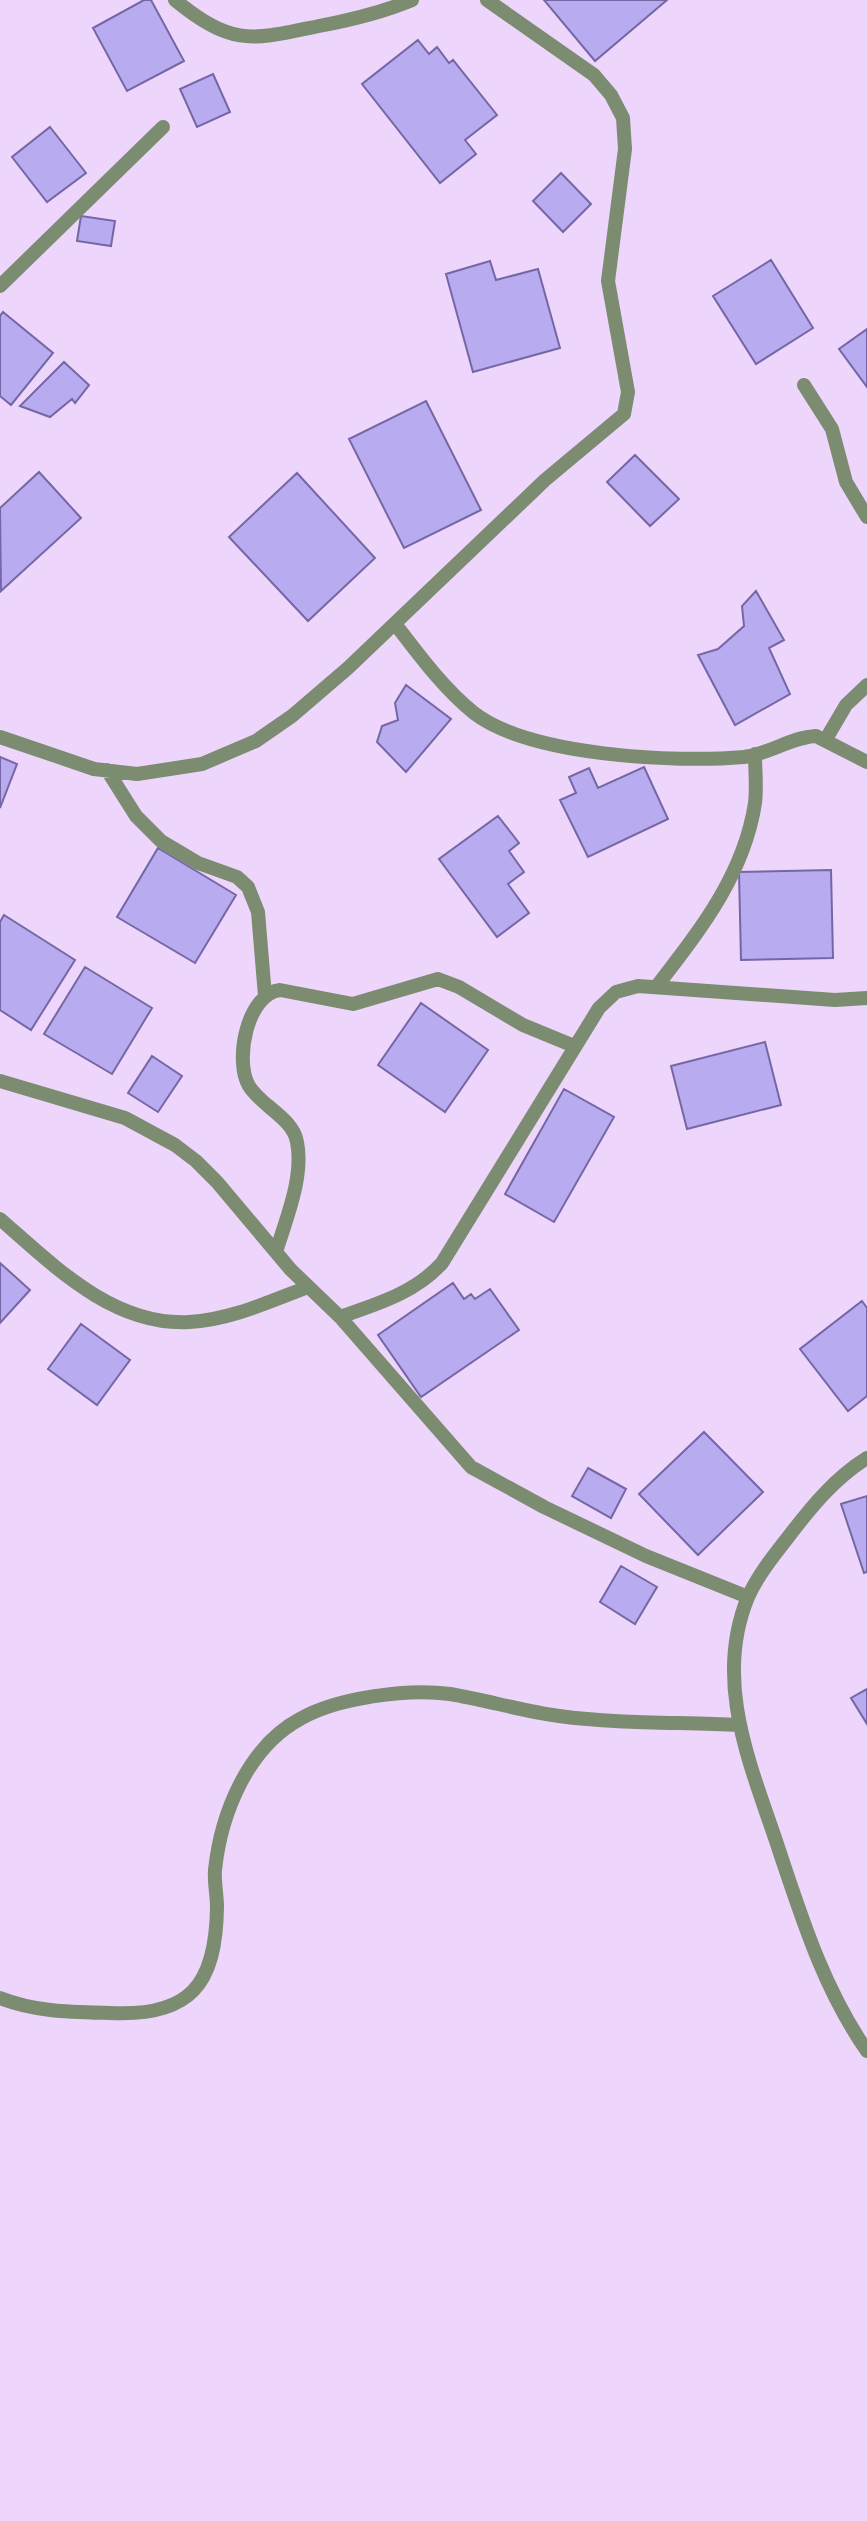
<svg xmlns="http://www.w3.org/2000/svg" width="867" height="2521" font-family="'IBM Plex Sans',sans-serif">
	<rect width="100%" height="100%" fill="#edd5fb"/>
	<path fill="#b9abef" stroke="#7567a5" stroke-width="2" d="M144,0H151L184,61L127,91L93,28Z
		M544,0H667L595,61Z
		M418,40L429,54L437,47L449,63L453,60L497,115L465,140L476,154L440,183L362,84Z
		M213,74L230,112L197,127L180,89Z
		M50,127L86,173L47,202L12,157Z
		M561,173L591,204L563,232L533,201Z
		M81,216L115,221L111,246L77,241Z
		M771,260L813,328L756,364L713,296Z
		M490,261L496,280L538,269L560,348L473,372L446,274Z
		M3,312L53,353L11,405L0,396V316Z
		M867,329V387L839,349Z
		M64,362L89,385L75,403L72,399L50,417L20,406Z
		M426,401L481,510L404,548L349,439Z
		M635,455L679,499L650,526L607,482Z
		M39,472L81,518L1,591L0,508Z
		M297,473L375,558L308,621L229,537Z
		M756,591L784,640L769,648L790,694L735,725L698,655L718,649L744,626L742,606Z
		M406,685L451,719L406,772L377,742L382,726L398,720L395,703Z
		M0,757L17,764L0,808Z
		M644,767L668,819L588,857L560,800L576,793L569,777L589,768L598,788Z
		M498,816L519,843L509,851L524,872L508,884L529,913L497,937L439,859Z
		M158,848L236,895L195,963L117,917Z
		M831,870L833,958L741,960L739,872Z
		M4,915L75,960L31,1030L0,1010V922Z
		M85,967L152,1008L112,1074L44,1034Z
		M421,1003L488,1050L445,1112L378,1065Z
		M765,1042L781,1105L687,1129L671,1066Z
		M152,1056L182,1076L158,1112L128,1093Z
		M564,1089L614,1117L554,1222L505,1194Z
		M0,1263L30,1290L0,1323Z
		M453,1283L464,1299L471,1294L475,1299L490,1289L519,1330L421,1397L378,1335Z
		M862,1301L867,1308V1396L848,1411L800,1349Z
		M81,1324L130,1360L97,1405L48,1369Z
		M704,1432L763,1492L698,1555L639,1494Z
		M588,1468L626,1489L611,1518L572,1496Z
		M867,1496V1572L864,1573L841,1504Z
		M621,1566L657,1587L635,1624L600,1602Z
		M867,1689V1724L851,1698Z"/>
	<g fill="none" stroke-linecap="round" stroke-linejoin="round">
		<path stroke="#7b8c71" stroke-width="14" d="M175,0C233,47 251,40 319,26C351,20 381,13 412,0
			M0,286L163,127
			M804,385L832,429L846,482L867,517
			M396,625C419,655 444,689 474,713C530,756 675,763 744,757C769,754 792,737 816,736L867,762
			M0,737L94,769L137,774L202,764L256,741L292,716L348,668L545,480L624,414L628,392L608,281L625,149L623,118L611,95L594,75L487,0
			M826,739L846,705L867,685
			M107,770L136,816L161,841L198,863L237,877L248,887L258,912L265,996
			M657,986C700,930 744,875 755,803C757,787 755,770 755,754
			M0,1081L125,1118L175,1145L196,1161L217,1182L291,1270L340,1317L471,1467L544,1507L646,1556L748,1597
			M0,1219C54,1266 113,1326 189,1322C230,1320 271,1301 308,1287
			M276,1252C286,1219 304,1177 297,1142C293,1118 261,1106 249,1086C234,1061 247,994 280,990L353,1004L438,979L459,987L523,1025L574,1046
			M340,1317C377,1304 415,1293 442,1263L599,1008L616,992L638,986L835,1000L867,998
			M867,1458C835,1478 812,1506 789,1536C774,1555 758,1575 748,1597C712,1684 753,1770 780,1853C803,1922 825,1991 867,2051
			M0,1998C35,2012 72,2012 110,2013C190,2017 216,1985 217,1907C217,1895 214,1882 215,1870C221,1813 248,1747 300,1719C336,1698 408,1688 450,1694C486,1700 522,1711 559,1716C618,1724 679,1722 739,1725"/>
	</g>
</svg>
